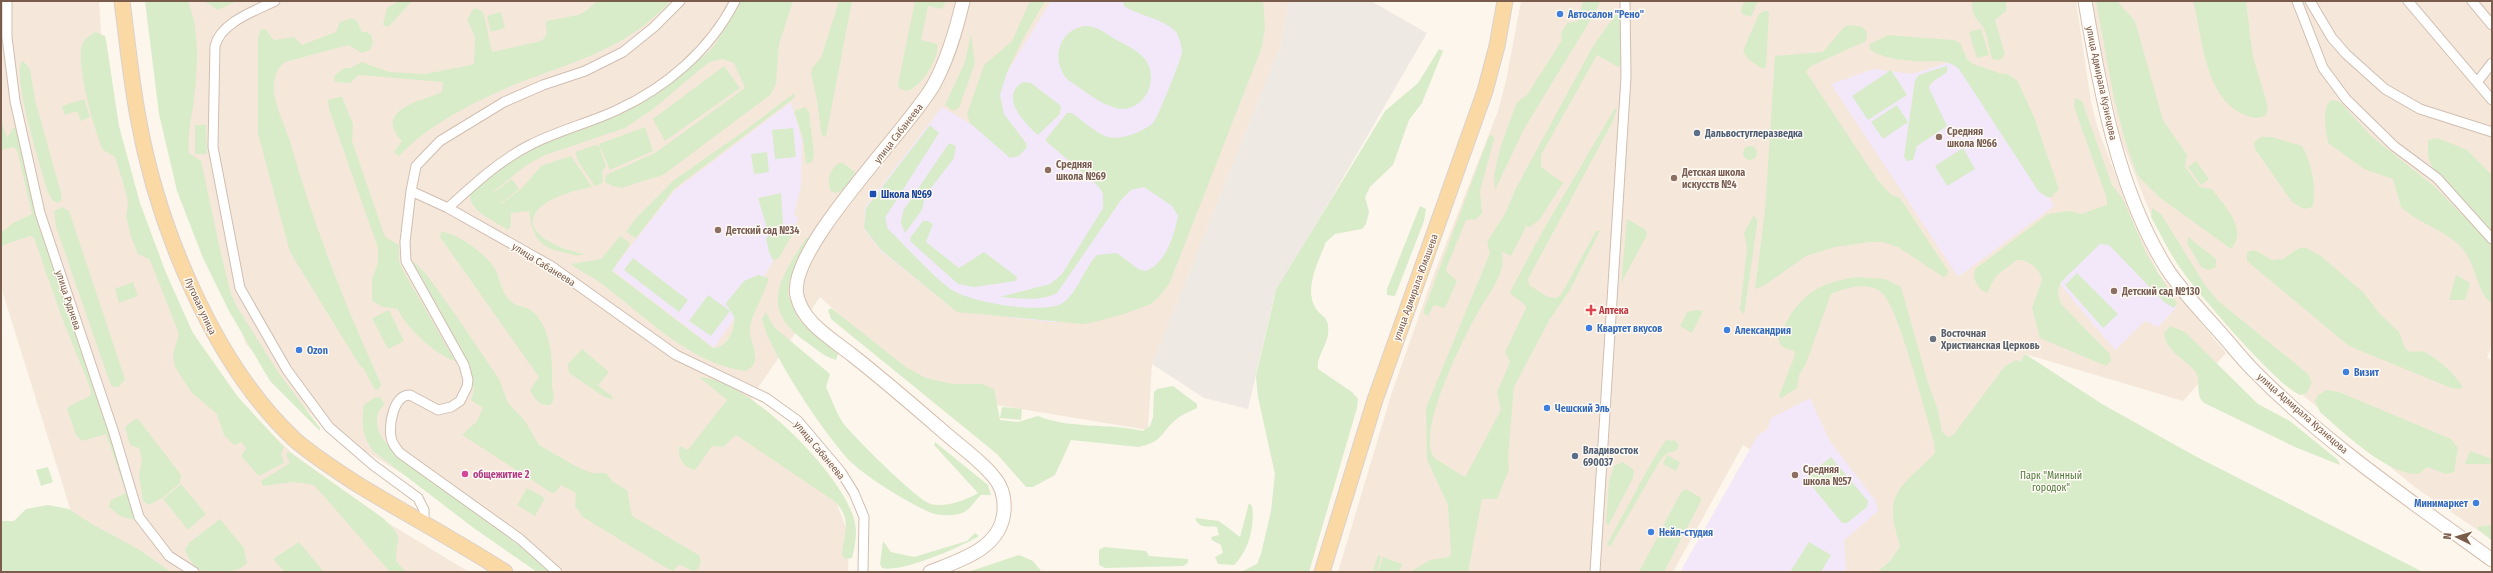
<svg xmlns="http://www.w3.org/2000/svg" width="2493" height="573" font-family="'Fira Sans Condensed',sans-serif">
	<rect width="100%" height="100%" fill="#fdf6ec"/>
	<path fill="#f5e8da" d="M1,1H99L104,82L132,215L210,375L292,453L370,512L469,572H126L83,550L1,287Z
		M154,1H1289L1280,47L1152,364L1148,430L984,403L917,385L820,297L751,398L826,476L849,535L848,572H566L320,424L246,344L171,141Z
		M1521,1H2076L2091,102L2097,126L2134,224L2159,274L2226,353L2183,401L2025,354L1890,561L1877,572H1687L1756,453L1743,445L1673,572H1338L1392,392L1431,282L1498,111L1506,81Z
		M2092,1H2489L2492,5V344L2487,358L2492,360V540L2416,488L2300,393L2196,285L2153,220L2121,140L2097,33Z"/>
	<path fill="#efe9e4" d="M1289,1H1371L1427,33L1274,297L1248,409L1204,398L1152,364L1280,47Z"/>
	<path fill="#f3e8fa" d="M1051,1H1185L1220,134L1160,270L1085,322H1050L956,311L881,251L864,229L865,207L942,107L974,126Z
		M1956,60L1972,66L2054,206L1958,277L1831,84L1874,69L1912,74Z
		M791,102L802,140L801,186L794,215L799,218L768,270L714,348L612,270L674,191Z
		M2106,231L2177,307L2158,327L2145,321L2115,350L2052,275Z
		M1810,398L1829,440L1875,500L1878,511L1844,540L1846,572H1680L1758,435L1768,429L1771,418Z"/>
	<path fill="#d8ecc9" d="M145,1H188C200,32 198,65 194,98C192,117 187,135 189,153L201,161L221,254L231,294L237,307L278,372L320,428V431L270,381L229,311L203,258L177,191L159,114Z
		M204,1H237L218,10Z
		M399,1H412L388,27L383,25L387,8Z
		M597,1H670C666,8 658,13 653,18C612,54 560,66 511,86C472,103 428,125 399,156L394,152L402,141C372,110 422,101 442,92L443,82L359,75L350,83L335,82L334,76L344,68H350L362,62L389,72L425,74L471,65L474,63L475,37L467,20L474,8L482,11L484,15L492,52L541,41C550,35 545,29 546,21L578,15L586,11Z
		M741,1H793L779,44L776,84L770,95L663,175L621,188L612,186L605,182L606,175L655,153L745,88L734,63L723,59L709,62L653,109L625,128L545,155L525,166L493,192L501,204L522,188L541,166L571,156L592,187C576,190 545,198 536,212C520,236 568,251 584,254C578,257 572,254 566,253C539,248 533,238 529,211L511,213V226L508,230C495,221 467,211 470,192L520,152L650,96L706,54L714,46Z
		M839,1H852L826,137L823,136L821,132L817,100L811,73L812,68L821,58Z
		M915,1H946L942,9L928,6L921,40L937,44C941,56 920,90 906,91L899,88L898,84Z
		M1030,1H1045L1024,37L1007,72L1000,95L1004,114L1026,143L1027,147L1019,156L1010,158L970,123L967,114L984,65L1012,41Z
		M1123,1H1263L1265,27L1262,47L1170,282C1165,290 1160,297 1152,303C1143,309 1095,323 1083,324L957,312L881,250L864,228L866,208L930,125L939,133L885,218L888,229C908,248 927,271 949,288C966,302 1046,316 1064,302C1079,290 1084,268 1097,255L1117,253L1138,269L1146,271C1166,263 1174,236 1178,216L1172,206L1144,187L1131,190L1121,200L1057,293C1041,302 1018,298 1000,297L1050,284L1062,274L1103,208V194L1099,187L1046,141V139L1067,113H1072C1082,120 1093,131 1105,136C1118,142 1143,132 1153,123C1158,118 1181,60 1182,52C1182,47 1179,36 1176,32C1163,18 1139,16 1124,6Z
		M1583,1H1600L1596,11L1524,129L1495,190L1494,175L1501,145L1517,102L1527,95L1562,40L1561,33L1567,23L1578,21Z
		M1744,1H1758L1751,17L1742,14L1741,10Z
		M1972,1H2006V11L1995,20L2005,54L2000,60L1992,59C1989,50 1988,35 1983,27C1975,16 1972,16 1972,1Z
		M2096,1H2117L2135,21L2163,120L2187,155L2185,167L2200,187L2212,189C2224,206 2249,229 2231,249L2159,197L2137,175L2125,140L2114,98Z
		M2193,1H2246L2253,57L2268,107L2266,115C2258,119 2253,118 2245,115C2204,98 2203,38 2193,1Z
		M1764,11H1768L1769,13L1766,67L1763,69L1748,59L1743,51L1759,14Z
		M501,12L505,28L491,32L487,16Z
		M1615,15H1621L1623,64L1618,67L1597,55L1541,155V167L1563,183L1540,219L1530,227L1522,225L1526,227L1511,256L1501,251C1509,270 1487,296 1478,312C1463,340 1416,431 1434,458L1465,477L1501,410L1497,392L1510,362L1505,352L1526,308L1525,305L1512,295L1510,292L1541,234L1615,108L1617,109L1612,123L1528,279L1529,285L1548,297L1556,298L1561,295L1596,231H1600L1570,290L1550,319L1514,387L1508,457L1509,470L1497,499H1482L1468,572H1403L1412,571L1430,560L1449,557L1451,553L1448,505L1427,460L1426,408L1490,253L1487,242L1506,212L1516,188L1593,46Z
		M352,18L357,21L362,32H367L371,35L373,42L370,50L362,53L348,45L285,62C277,67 273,80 274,89C274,103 285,126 290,141C313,224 345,305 381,384L380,388L375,390L364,369L360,366L290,252L258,134V38L261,29H265L274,40L294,37L302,45L336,32L340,22Z
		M1850,25L1862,27L1867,32L1866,41L1811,66L1806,72L1877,179L1890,194L1900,198L1948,271L1947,275L1943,277L1898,247L1883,242H1870L1835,247L1806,256L1765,285L1755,289L1765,211L1775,56L1823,52L1844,27Z
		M1085,26C1097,26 1105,33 1115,39C1126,45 1140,51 1147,62C1160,85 1139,117 1113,107C1097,102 1082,89 1068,80C1050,61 1058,30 1085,26Z
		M1981,29L1989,55L1977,58L1969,32Z
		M95,32L105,36L106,40L119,126L140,203L166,273L193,333L238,397L284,447L281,454L284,463L259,476L241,456L246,448L241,442L234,445L224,435L217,414L192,393L175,367L173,354L179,334L152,265L149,259L138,254L131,237L126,216L128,204L126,192L115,157L103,150C94,130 76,66 82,45C84,39 89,36 95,32Z
		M971,34L975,63L959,108L953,111L945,105L965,62Z
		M1888,35L1954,40L1960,43L1967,59L1973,64L1999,73L2007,74L2017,80L2035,119L2059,190L2052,195L2054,197H2047L2039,192L1959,69C1947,58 1930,62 1915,61C1898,60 1884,58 1870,50V44Z
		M1439,49L1443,51L1422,103L1409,120L1393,165L1370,187L1365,197L1369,212L1366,224L1362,229L1335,234L1326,242C1319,260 1304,288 1315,307C1321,318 1330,315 1328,334C1327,346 1316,357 1318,369L1352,392L1358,399L1357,408L1309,572H1241L1257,564L1261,554L1271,511L1275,474L1258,397L1256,376L1276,290L1385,111L1418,83Z
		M23,61L30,69L35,100L61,193L62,200L57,203L52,200L48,192C43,176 9,67 23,61Z
		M724,66L740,88L665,141L653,119Z
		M1946,66L1948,69C1945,78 1932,77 1929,88L1947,126L1917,146L1913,160L1907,161L1904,157L1915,80L1919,75Z
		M1891,70L1907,95L1868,120L1852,96Z
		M1023,82L1031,83L1061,106L1060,114L1038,135C1025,123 998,97 1023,82Z
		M793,94H795L794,98L674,189L636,238L626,232L635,219L674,180L740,134Z
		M339,97H342L353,124L352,141L385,237L399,245V261L404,272L455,361C438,357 403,325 398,309L383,307L372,301V279L378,263V248L329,109L328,100Z
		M2075,98L2082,101L2112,185L2123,199L2147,255L2177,303L2174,308L2164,302L2109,245L2100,244L2061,282C2057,290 2057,299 2063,306L2110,354L2111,361L2106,366L2040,338L2032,308L2042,280C2040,269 2028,259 2017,260L1996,276L1987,293L1981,290L1974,279L1975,269L2048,214L2069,211L2081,214L2107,205V199L2074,107Z
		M84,99L90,117L81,121L77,111L65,115L62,106Z
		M2331,100L2338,101L2342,104L2371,136L2435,187L2492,245V304C2477,293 2476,264 2462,248C2444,229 2419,224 2401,207L2393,179L2364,169L2328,143C2326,130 2321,110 2331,100Z
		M1897,105L1908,122L1883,139L1871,122Z
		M805,107L809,112L814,155L812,162L806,164L803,139L794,111Z
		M1,120L7,138L13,128H16L26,169L106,417L135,518L134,520L120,516L109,507L111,500L126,493L106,434L82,441L76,435L67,409L71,405L90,396L91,390L62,318L34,238L30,236L1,246L2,232L13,223L32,214L17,150L14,147L1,150Z
		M195,125H206L207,154H195Z
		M645,127L653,151L610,170L599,144Z
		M793,128L796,157L775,159L772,130Z
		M1492,135L1494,139L1480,191L1482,213L1477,219L1466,220L1446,269L1447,272L1457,281L1445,308L1434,305L1428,316L1424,313V310L1489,136Z
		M2261,137H2272L2302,146C2310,158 2319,194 2312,207L2304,209L2292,202L2255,149L2254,142Z
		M2438,138L2467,150L2492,175V232C2475,216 2439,183 2430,162C2427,155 2428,147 2428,140Z
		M949,143L956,146L954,158L925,196L922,210L905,233L901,223L903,211Z
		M595,145L599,146L606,166L602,172L603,183L595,186C590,177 575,161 576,152Z
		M1743 153a7 7 0 1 1 14 0a7 7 0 1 1-14 0Z
		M1963,148L1975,169L1947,186L1935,166Z
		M767,152L769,172L754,174L751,154Z
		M2196,161L2209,179L2201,185L2188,167Z
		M839,163H843L855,172L844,190L836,193L831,191C826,181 830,169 839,163Z
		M512,179L519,189L501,203L493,193Z
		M781,193L783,225L768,231L758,198Z
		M1420,206L1426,209L1424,221L1395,296L1387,295V289Z
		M62,207L69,211L125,379L119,387H113L110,383L56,227L54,211Z
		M2152,208L2161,214L2205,285L2217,300L2308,374L2312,383L2307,393L2300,395C2278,387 2194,289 2178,265C2168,250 2160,233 2151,217Z
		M1754,215L1757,220V225L1744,315L1740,309L1747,248L1744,233Z
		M1627,219L1646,230L1647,235L1621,283Z
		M923,221H928L933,224L926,242L959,268L984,252L1017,277L1016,281L974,287L958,284L911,242L910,238Z
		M793,225L796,229L778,259L773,260L769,252L766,238L777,229Z
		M441,232C457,232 487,255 495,269C500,278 500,288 507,297C515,308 524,305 532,311C551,326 553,362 552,383C552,391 557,399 550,405C538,406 535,399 530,390L539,377L440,237Z
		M620,236L630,243L629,246L612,271L713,348C727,348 736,329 734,317C732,311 727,308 726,303L744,281L758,275L768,278C769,286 752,313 750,327C748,343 766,362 745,371C690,364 645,316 602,284C593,277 581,272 571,264L601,259Z
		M810,237L789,282L788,296L799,320L838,354L836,360C824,357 815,348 805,341C758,308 781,277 806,238Z
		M2188,237L2216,259V267L2208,270L2201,267L2187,243Z
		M2299,248H2306L2321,256L2363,292L2379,313L2399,332L2405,348L2408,351C2414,353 2419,350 2424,352C2434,355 2457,376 2462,386L2461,389L2451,388L2349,346L2247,261V253C2257,245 2264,259 2274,260L2283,259Z
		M633,258L688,300L679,312L624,270Z
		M412,260L426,274L455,314L499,379L508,403L525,421L539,445L579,468L592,473H606L613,482L627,490L632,516L699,555L701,562L698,569L693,571L679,564L673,571L663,566L583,517L575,506L576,493L561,485L555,493H552L462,435L477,421L483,408L471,400L474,390L469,363Z
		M2077,273L2118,314L2103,328L2065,285Z
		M2456,275L2470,283L2465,300H2449Z
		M1857,277L1885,279L1901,287L1928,383L1938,410L1942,432L1948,437L1954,434L2005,366L2016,360L2020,362L2025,354L2102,404L2195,456L2423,572H1877L1890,561L1900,546C1897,535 1892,520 1893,509C1893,486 1921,469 1935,453L1934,442C1926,417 1898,304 1881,292C1866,281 1846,288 1831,294L1805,366L1799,375L1797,388L1781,398L1779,396L1795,355L1794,351L1782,347L1778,339C1796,299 1813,283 1857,277Z
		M133,282L138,296L119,303L115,289Z
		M708,295L730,311L711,336L689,321Z
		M831,308L906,367L926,378L953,384H982L994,389L1000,420L1018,422L1038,416C1069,429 1109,423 1143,431L1150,426L1153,417L1154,392L1157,389L1173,386L1197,404V408C1191,411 1183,414 1178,418C1160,432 1165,441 1139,447L1071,440L1055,475L1033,487H1026L997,454L831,319L828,310Z
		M389,310L404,341L388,349L372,318Z
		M1697,310L1703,311L1692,333L1680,326L1687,312Z
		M766,312L774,327L830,374L826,387C831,398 836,412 843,423C853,436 918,501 931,504C944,508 967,500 978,493L934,445L935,442L988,485L991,495H981C972,503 971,511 959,514C950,516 937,516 929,512C905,501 871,480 852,463C828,440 768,350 762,319Z
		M2170,326L2185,332L2258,404L2290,421L2338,460L2340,465L2295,447L2204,403C2194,394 2202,381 2195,371C2184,358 2166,352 2164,333Z
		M582,349L609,372L598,385L579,371L612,396L613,400L603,396L569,373L568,364Z
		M699,377C748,379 841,472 854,519C858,531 855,546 852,558L845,559L842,555C844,532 853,519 834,501L736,435L723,447L712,446L695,470C684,468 676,457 680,446L688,450L727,400Z
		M2327,390L2339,392L2451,439L2458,448L2454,472L2446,474L2427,467L2419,474C2388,476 2343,432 2320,412L2315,401L2318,395Z
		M380,397L384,403C383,408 379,409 378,414C373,432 386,443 397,455L521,547L549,572H537L475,529L373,451C362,436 361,423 364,405L374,398Z
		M1002,407L1022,409L1021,420L1000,418Z
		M135,419H138L181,475L180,483L162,498L149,505L143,501L139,476L142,460L139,448L130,445L125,427Z
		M1666,440L1676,441L1679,446L1676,451L1667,453L1661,459L1610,547L1607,544L1654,458Z
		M288,451L383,518C406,541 396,533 396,561L406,572H390L314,485L293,482L263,486L261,481L290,463L286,455Z
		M2470,451L2492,459V464H2465Z
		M1667,455L1680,462L1676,471L1663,464Z
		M1831,457L1868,501L1867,507L1847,523H1842L1807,480L1808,475Z
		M1623,462L1634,470L1633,478L1608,526L1606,523L1609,481L1614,466Z
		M48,467L53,482L41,486L36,470Z
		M181,484L206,514L188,530L163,499Z
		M527,488L545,498L535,516L517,505Z
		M1686,489L1701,498V501L1664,572H1639L1681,492Z
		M1249,503L1252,506C1255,525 1249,551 1234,565L1218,564L1215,557L1223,553L1221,545L1212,540L1211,537L1219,535L1217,527C1208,526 1199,529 1195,518L1219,521L1240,537Z
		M48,505L69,509L92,524L138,549L171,572H1V521H14L26,509Z
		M220,519L244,548L247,563C240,573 216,573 205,572C197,570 186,557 185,549L190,542Z
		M2492,525V541L2477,528L2480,526Z
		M975,533L979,536C961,547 902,573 882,568L880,564L883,541L891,552L914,557L967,541Z
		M299,542L324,572H285L273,559Z
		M1809,542L1831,555L1821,572H1790Z
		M1104,547L1146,551L1149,556L1188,559V563L1183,566L1105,568L1099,565V550Z
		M1019,555L1033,561L1042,572H968Z
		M1378,555L1381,557L1377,572H1373Z
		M1383,557L1402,564L1399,572H1378Z"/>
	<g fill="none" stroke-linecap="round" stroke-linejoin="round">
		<g stroke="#d1beb0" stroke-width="11">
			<path id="street" d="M7,1V37L15,101L40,213L114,433L139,517L169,556L194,572
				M275,1C255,11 221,22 215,46L213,147L240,288L287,370L329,427L373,465L418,498L424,510V523
				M735,1C710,50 667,87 617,110C589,123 557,131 530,145C500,160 472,186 448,208L551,266L676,355L766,398L798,421L841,472L854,493L864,517L863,572
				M2297,1L2323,68L2346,99L2394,146L2437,178L2492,239
				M2310,1L2332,38L2346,54L2385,89L2420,109L2492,132
				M2408,1L2492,100
				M2472,1L2492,25
				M2478,81L2492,63
				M411,191L405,242L406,261L464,365L468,380L467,387L460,401L451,407L438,410L410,395C393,395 389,425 391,437C392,444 396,448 400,453L520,539L557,572
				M448,208L411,191L416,166L440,141L504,102L543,85L585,71L623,52L654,27L680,1
				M1595,572L1626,77L1625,1"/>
		</g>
		<g stroke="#d6c0b0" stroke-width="15">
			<path id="secondary" d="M2085,1C2100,91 2118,191 2167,269C2181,290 2199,309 2216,328C2229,342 2241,358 2254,371C2325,443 2411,501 2492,560
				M930,572C960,560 1001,549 1004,511C1005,498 1002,486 993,476C980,460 961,447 945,433C915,407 884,380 852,355C832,339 803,323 797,296C786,250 907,131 933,86C948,59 956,31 963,1"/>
		</g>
		<g stroke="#dad1cd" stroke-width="17">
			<path id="primary" d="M122,1C127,40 131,79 138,117C157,225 213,363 294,439C313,456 336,470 357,484C406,514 457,541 505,572
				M1322,572L1375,400L1485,91L1497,46L1505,1"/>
		</g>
		<use href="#street" stroke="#fff" stroke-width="9"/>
		<use href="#secondary" stroke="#fff" stroke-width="13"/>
		<use href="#primary" stroke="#fbd9a5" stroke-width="15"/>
	</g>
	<g fill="#3f7fe0" stroke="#fffaf3" stroke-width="1.5">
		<circle cx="1560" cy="14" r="4"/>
		<circle cx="1589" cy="328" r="4"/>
		<circle cx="1727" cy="330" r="4"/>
		<circle cx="299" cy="350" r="4"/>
		<circle cx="2346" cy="372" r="4"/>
		<circle cx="1547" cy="408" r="4"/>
		<circle cx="2476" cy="503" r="4"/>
		<circle cx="1651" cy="532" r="4"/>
	</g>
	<g fill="#5c6f8a" stroke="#fffaf3" stroke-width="1.5">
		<circle cx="1697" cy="133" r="4"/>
		<circle cx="1575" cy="456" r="4"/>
	</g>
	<g fill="#8d6e63" stroke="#fffaf3" stroke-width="1.5">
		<circle cx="1939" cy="137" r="4"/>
		<circle cx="1048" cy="170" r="4"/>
		<circle cx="1674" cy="178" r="4"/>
		<circle cx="718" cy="230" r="4"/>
		<circle cx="2114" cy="291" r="4"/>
		<circle cx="1795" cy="475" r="4"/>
	</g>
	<rect fill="#1a4fb4" stroke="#fffaf3" stroke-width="1.5" x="869" y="190" width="8" height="8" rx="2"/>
	<path fill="#e0444e" stroke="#fffaf3" stroke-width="1.5" d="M1589 304h4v4h4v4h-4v4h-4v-4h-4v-4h4z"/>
	<circle fill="#6b7280" stroke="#fffaf3" stroke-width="1.5" cx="1933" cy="339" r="4"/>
	<circle fill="#d1479c" stroke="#fffaf3" stroke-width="1.5" cx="465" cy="474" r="4"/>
	<g text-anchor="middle" stroke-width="3" stroke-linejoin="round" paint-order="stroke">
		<g font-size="10" font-weight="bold" fill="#366cbe" stroke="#fffaf3" text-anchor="start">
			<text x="1568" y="18">Автосалон "Рено"</text>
			<text x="1597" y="332">Квартет вкусов</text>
			<text x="1735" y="334">Александрия</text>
			<text x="307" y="354">Ozon</text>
			<text x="2354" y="376">Визит</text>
			<text x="1555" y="412">Чешский Эль</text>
			<text x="2468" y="507" text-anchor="end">Минимаркет</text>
			<text x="1659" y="536">Нейл-студия</text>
		</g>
		<g font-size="10" fill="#7a5c4d" stroke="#fffaf3">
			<text transform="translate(2102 83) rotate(78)" y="4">улица Адмирала Кузнецова</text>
			<text transform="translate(898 133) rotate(-52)" y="4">улица Сабанеева</text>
			<text transform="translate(544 264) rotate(32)" y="4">улица Сабанеева</text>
			<text transform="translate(1415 287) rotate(-70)" y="4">улица Адмирала Юмашева</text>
			<text transform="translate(69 300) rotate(72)" y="4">улица Руднева</text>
			<text transform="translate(201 306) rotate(65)" y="4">Луговая улица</text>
			<text transform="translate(2303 413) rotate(41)" y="4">улица Адмирала Кузнецова</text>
			<text transform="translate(820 450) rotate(50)" y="4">улица Сабанеева</text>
		</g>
		<g font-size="10" font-weight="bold" fill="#785e54" stroke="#fffaf3" text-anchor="start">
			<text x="1947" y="135">Средняя<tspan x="1947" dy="12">школа №66</tspan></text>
			<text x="1056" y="168">Средняя<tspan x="1056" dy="12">школа №69</tspan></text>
			<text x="1682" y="176">Детская школа<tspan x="1682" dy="12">искусств №4</tspan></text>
			<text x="726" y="234">Детский сад №34</text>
			<text x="2122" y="295">Детский сад №130</text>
			<text x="1803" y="473">Средняя<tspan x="1803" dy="12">школа №57</tspan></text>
		</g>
		<g font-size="10" font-weight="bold" fill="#4e5e75" stroke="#fffaf3" text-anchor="start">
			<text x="1705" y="137">Дальвостуглеразведка</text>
			<text x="1583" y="454">Владивосток<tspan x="1583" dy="12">690037</tspan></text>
		</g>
		<g font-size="10" font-weight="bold" fill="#164399" stroke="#fffaf3" text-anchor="start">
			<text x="881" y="198">Школа №69</text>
		</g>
		<g font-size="10" font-weight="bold" fill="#be3a42" stroke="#fffaf3" text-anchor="start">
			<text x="1599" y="314">Аптека</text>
		</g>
		<g font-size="10" font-weight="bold" fill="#5b616d" stroke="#fffaf3" text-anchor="start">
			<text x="1941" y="337">Восточная<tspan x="1941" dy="12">Христианская Церковь</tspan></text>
		</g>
		<g font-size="10" font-weight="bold" fill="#b23c85" stroke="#fffaf3" text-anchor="start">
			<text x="473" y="478">общежитие 2</text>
		</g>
		<g font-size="10" fill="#537a41" stroke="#fffaf3">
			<text x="2051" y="479">Парк "Минный<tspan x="2051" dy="12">городок"</tspan></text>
		</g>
	</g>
	<rect width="2493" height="573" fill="none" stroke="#7a5c4d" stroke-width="4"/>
	<g transform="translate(2457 537) rotate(275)" stroke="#fffaf3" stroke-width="3" paint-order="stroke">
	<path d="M0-3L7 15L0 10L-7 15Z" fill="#7a5c4d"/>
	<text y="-6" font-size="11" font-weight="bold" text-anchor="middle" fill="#7a5c4d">N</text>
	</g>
</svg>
